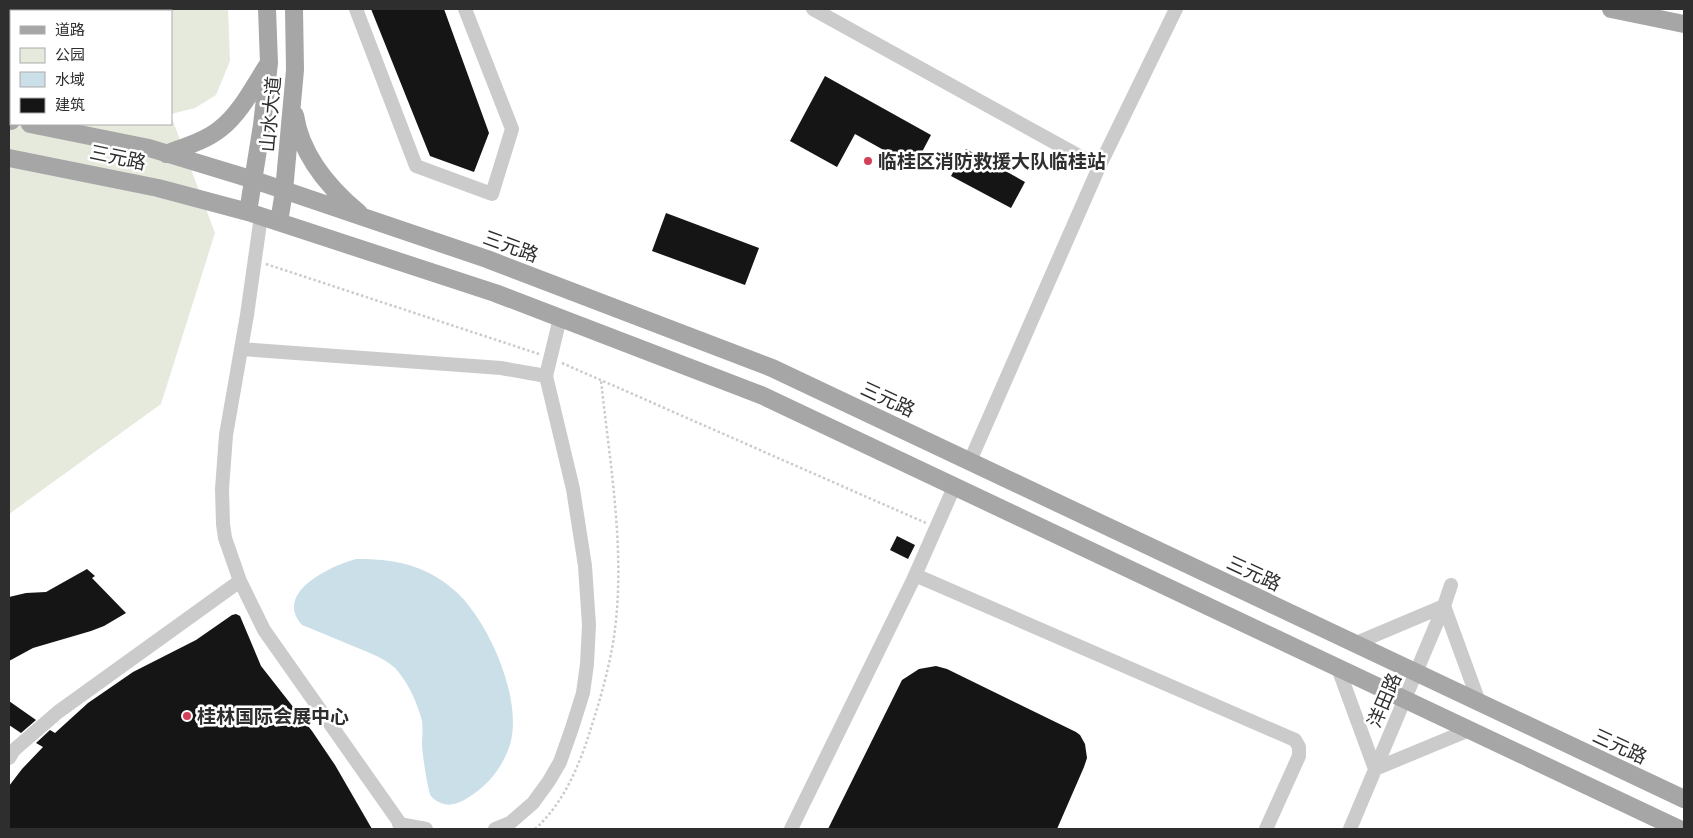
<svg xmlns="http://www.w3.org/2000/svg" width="1693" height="838" font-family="'Titillium Web','Noto Sans SC',sans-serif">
	<rect width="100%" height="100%" fill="#fff"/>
	<path fill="#e5eadd" d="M9,9H228L230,61L216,95L195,108L171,114V11H11V124H171V116L215,233L161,404L9,514Z"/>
	<path fill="#cadfe8" d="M9,9H68L65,11H11V81L9,89Z
		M356,559C381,559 406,561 429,573C445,581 462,595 472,610C496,642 520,701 511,741C506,761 492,781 475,793C466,799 455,807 444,804C440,803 434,800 431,796C428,792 422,752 422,744C422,735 424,724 420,714C415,698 407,681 395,668C382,656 364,651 348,644C333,638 318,631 302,625C273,593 330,566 356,559Z"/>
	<path fill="#151515" d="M371,9H444L489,133L474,172L430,156Z
		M825,76L931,135L914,167L855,134L837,167L790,141Z
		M966,149L1025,182L1011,208L951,176Z
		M666,213L759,248L745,285L652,251Z
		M897,536L915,545L908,559L890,550Z
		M87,569L95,576L92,578L126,613L104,626L91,631L33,648L9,661V597L26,593L46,592Z
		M236,614L240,616L261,666L312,731L335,765L372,829H9V786L22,769L43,747L36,743L50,730L55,733L88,703L133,672L196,640L232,615Z
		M936,666L947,669L1076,732L1080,735L1085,744L1087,758L1084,767L1057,829H828L902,680L919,669Z
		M9,701L36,720L21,733L9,725Z"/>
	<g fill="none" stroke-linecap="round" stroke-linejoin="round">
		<path stroke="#cbcbcb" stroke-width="2.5" stroke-dasharray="2.5 2.5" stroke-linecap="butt" d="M266,264L539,354
			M562,363L926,523
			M535,829C564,803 580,764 591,728C600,700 608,672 613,643C627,557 610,466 601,380"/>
		<path stroke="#cbcbcb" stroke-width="14" d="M356,9L416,166L492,194L512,129L465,9
			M813,9L1099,167
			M261,216L247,315L226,435L222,489L223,524L225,538L240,581L264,630L404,829
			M241,349L501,368L546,376
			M970,461L1099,167L1176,9
			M915,575L1295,740L1299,747V756L1266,829
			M1354,644L1444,606L1479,702
			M1338,668L1375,769L1469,730
			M9,758L14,750L58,712L240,581
			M399,824L426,829
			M495,829L510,823L533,803L549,781L560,762L572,728L583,693L587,664L589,625L585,566L573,489L546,376L560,318
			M791,829L913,580L955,485
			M1350,829L1444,606L1451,585"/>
		<path stroke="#a6a6a6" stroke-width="18" d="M1611,9L1684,24
			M295,115C301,155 329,188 359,213
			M9,120L11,121
			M30,124L149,148L254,180L487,259L772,368L1684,799
			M166,154C184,147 205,141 220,129C240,114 254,86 267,66
			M9,158L158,188L248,212L495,293L761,395L1679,829
			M248,212L262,125L269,63L267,9
			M279,222L284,191L295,70L294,9"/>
	</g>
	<g fill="#d34158" stroke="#fff" stroke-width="2">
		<circle cx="868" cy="161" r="5"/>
		<circle cx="187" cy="716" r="5"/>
	</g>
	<g text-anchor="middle" stroke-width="5" stroke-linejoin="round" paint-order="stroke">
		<g font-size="19" fill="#2e2e2e" stroke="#fff">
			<text transform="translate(270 114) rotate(-85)" y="7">山水大道</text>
			<text transform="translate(118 157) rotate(12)" y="7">三元路</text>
			<text transform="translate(511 246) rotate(20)" y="7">三元路</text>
			<text transform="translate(888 399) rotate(25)" y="7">三元路</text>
			<text transform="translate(1254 573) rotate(25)" y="7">三元路</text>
			<text transform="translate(1384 700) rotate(-67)" y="7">洋田路</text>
			<text transform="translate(1620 746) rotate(25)" y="7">三元路</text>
		</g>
		<g font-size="19" font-weight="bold" fill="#2e2e2e" stroke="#fff" text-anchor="start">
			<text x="878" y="168">临桂区消防救援大队临桂站</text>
			<text x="197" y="723">桂林国际会展中心</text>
		</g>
	</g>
	<rect width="1693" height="838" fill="none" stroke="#2e2e2e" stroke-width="20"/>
	<rect x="10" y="10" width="162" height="115" fill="#ffffff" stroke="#ababab"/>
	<rect x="20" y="26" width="25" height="8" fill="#a6a6a6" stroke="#ababab"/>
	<text x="55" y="35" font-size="15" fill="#2e2e2e">道路</text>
	<rect x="20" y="48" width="25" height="15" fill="#e5eadd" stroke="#ababab"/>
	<text x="55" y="60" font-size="15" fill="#2e2e2e">公园</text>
	<rect x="20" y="72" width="25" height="15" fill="#cadfe8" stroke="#ababab"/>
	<text x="55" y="85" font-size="15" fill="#2e2e2e">水域</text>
	<rect x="20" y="98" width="25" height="15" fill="#151515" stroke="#ababab"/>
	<text x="55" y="110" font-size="15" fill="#2e2e2e">建筑</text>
</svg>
